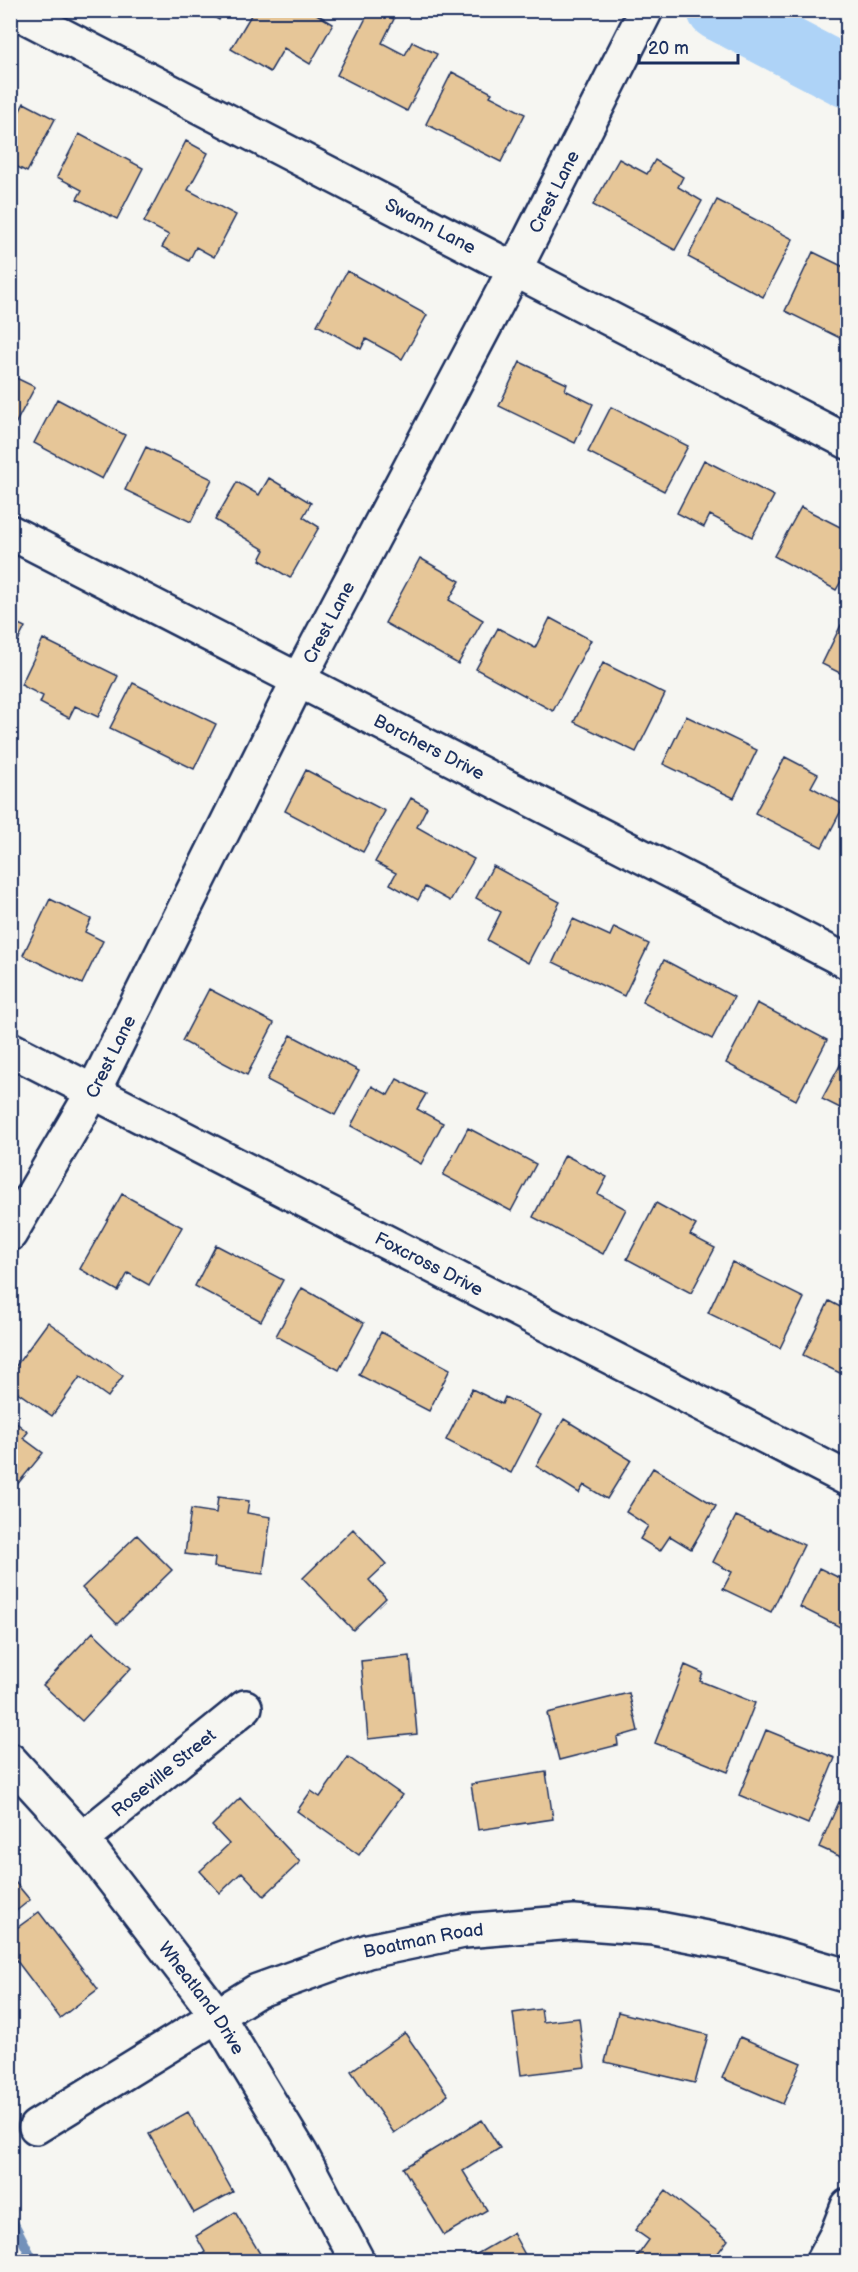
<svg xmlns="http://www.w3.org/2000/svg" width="858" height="2272" font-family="'Balsamiq Sans',sans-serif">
	<rect width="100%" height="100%" fill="#f6f6f2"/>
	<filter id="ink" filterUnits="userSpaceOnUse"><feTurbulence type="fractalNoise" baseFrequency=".0167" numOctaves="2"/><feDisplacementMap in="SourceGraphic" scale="12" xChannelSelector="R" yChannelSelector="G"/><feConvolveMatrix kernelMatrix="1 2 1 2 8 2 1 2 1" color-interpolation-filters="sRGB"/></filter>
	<g filter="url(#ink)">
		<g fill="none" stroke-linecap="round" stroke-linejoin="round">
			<path stroke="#7391ba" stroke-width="10" d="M10,2216L34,2262"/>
			<path stroke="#aed3f7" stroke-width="60" d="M717,10L848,78"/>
		</g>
		<path fill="#e6c698" stroke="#1b2f5e" stroke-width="1.5" d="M201,10H224L219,20Z
			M254,10H310L333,24L310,64L284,48L270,72L231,49Z
			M370,10H378L394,19L382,43L405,55L412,42L437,54L407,111L337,75Z
			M452,72L492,93L490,96L525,114L501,162L426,124Z
			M24,103L55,119L27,172L10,163V116L16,118Z
			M79,134L143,168L117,219L77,199L82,190L57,177Z
			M186,141L208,153L188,190L236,215L214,257L196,247L189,261L162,247L169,235L144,222Z
			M619,159L647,174L655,160L683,177L678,187L702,201L675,250L593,205Z
			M717,200L793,239L763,297L688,257Z
			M813,252L848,269V342L785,311Z
			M347,271L427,315L402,359L366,339L361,349L317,325Z
			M520,362L567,384L565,390L593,404L575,443L499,406Z
			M10,375L35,387L12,430L10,429Z
			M57,399L125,435L102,479L34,443Z
			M611,407L688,446L664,491L588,452Z
			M146,447L212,479L191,522L125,490Z
			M704,460L774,496L752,537L710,515L704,527L677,513Z
			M269,478L311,503L303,517L319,527L290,578L260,560L265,550L215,520L237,482L259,495Z
			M801,507L848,531V569L836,590L774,556Z
			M420,558L460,581L449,600L483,620L458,664L385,623Z
			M550,618L591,640L553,711L476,669L498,628L535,648Z
			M10,620L25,627L10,657Z
			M841,625L848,628V677L822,664Z
			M43,639L118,676L98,717L75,706L69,718L40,703L43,696L21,685Z
			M603,663L665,694L636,752L574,722Z
			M133,683L216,724L194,769L110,728Z
			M686,716L757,750L734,798L663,764Z
			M785,757L818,774L811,787L844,805L822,847L755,813Z
			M306,770L385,811L363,852L285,811Z
			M411,798L427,807L417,827L474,859L450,901L425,887L418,900L390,884L396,873L375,862Z
			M493,866L560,902L528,963L487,940L501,912L476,898Z
			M50,899L91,919L85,932L103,941L82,984L23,955Z
			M573,919L610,936L614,927L649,944L624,996L553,962Z
			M664,960L734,997L712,1039L642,1002Z
			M209,989L274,1023L247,1075L182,1041Z
			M757,1003L827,1040L796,1100L726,1063Z
			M291,1035L359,1071L335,1115L267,1080Z
			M848,1050V1112L822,1099Z
			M397,1079L426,1094L417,1109L443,1123L421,1164L351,1126L372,1086L388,1095Z
			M468,1128L536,1164L511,1211L443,1175Z
			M565,1155L607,1177L598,1194L626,1209L603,1254L533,1217Z
			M122,1194L182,1227L149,1285L128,1273L118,1291L80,1269Z
			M656,1203L696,1225L690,1235L715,1248L691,1293L627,1259Z
			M216,1245L283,1280L261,1321L195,1286Z
			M732,1262L804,1298L780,1348L708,1313Z
			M302,1288L364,1323L339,1370L276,1336Z
			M829,1301L848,1311V1377L803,1355Z
			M48,1322L123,1376L108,1397L80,1377L52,1416L10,1387V1374Z
			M381,1332L450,1369L429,1411L359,1375Z
			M472,1389L502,1404L505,1397L541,1415L511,1473L446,1440Z
			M10,1418L28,1432L23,1438L43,1453L16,1486L10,1482Z
			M564,1419L631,1460L607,1499L584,1485L579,1493L536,1466Z
			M653,1468L716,1506L691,1549L670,1536L660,1551L640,1539L648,1526L626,1512Z
			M218,1497L249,1501L247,1513L271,1517L263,1574L214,1567L215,1558L185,1554L191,1509L216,1513Z
			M736,1516L768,1531L769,1529L804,1545L771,1612L723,1589L732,1572L713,1562Z
			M353,1529L386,1564L369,1580L386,1598L353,1630L303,1578Z
			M137,1535L172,1570L117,1624L82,1588Z
			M819,1568L848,1582V1631L800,1607Z
			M93,1632L131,1668L82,1721L43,1685Z
			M410,1656L417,1734L368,1739L361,1661Z
			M685,1665L703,1673L700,1681L755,1703L728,1772L655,1743Z
			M629,1693L638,1731L617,1737L618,1745L559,1760L547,1713Z
			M766,1730L835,1758L808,1824L739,1795Z
			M348,1757L402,1795L359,1855L297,1811L311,1791L320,1797Z
			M546,1772L553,1819L478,1830L471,1784Z
			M240,1798L300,1862L264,1896L242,1872L220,1893L200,1871L229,1844L212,1826Z
			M839,1802L848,1806V1860L819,1847Z
			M10,1876L30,1900L10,1916Z
			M39,1912L98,1989L60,2018L10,1952V1933Z
			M541,2009L543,2022L579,2018L585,2067L521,2075L513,2013Z
			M618,2012L708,2035L695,2083L605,2062Z
			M405,2033L448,2095L394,2133L351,2071Z
			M740,2037L801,2063L783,2104L722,2078Z
			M188,2112L233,2192L194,2213L149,2134Z
			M482,2120L500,2148L463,2171L487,2210L444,2235L403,2168Z
			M666,2191L728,2240L711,2262H633L649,2240L635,2230Z
			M235,2212L265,2262H192L205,2252L196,2236Z
			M513,2233L529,2262H463Z"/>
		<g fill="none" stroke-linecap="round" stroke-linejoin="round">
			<g stroke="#1b2f5e" stroke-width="38">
				<g id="minor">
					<path id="s1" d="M13,10L848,442"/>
					<path id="s2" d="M10,532L848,962"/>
					<path id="s3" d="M10,1049L848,1479"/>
					<path id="s4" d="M10,1234L93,1092L299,679L515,269L646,10"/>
					<path id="s5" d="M10,1760L82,1839L217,2015L301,2154L358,2262"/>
					<path id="s6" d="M82,1839L245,1707"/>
					<path id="s7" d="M36,2127L257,1991L368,1951L464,1931L574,1922L654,1928L732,1943L848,1976"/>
					<path d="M822,2262L837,2234L848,2206"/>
				</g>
			</g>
			<use href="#minor" stroke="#f6f6f2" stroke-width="33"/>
		</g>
	</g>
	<g text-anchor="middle" stroke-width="4.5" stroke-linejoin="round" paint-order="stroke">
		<g font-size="18" fill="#1b2f5e" stroke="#f6f6f2">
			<text dy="6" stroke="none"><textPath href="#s4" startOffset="1176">Crest Lane</textPath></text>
			<text dy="6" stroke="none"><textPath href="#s1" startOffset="470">Swann Lane</textPath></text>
			<text dy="6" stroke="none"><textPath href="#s4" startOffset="690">Crest Lane</textPath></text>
			<text dy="6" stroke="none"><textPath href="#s2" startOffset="471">Borchers Drive</textPath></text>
			<text dy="6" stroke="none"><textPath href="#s4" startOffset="204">Crest Lane</textPath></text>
			<text dy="6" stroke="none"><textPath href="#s3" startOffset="471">Foxcross Drive</textPath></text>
			<text dy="6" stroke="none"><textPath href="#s6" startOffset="105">Roseville Street</textPath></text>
			<text dy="6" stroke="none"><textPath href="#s7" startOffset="434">Boatman Road</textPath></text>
			<text dy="6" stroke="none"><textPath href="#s5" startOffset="306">Wheatland Drive</textPath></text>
		</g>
	</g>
	<rect width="858" height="2272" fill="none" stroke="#f6f6f2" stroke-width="36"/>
	<rect x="18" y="18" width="822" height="2236" fill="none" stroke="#1b2f5e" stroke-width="2" filter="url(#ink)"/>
	<path d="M639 54v9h99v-9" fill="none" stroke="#1b2f5e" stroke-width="3"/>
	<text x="648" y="54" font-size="18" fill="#1b2f5e" stroke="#f6f6f2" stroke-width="4.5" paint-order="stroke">20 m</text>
</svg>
